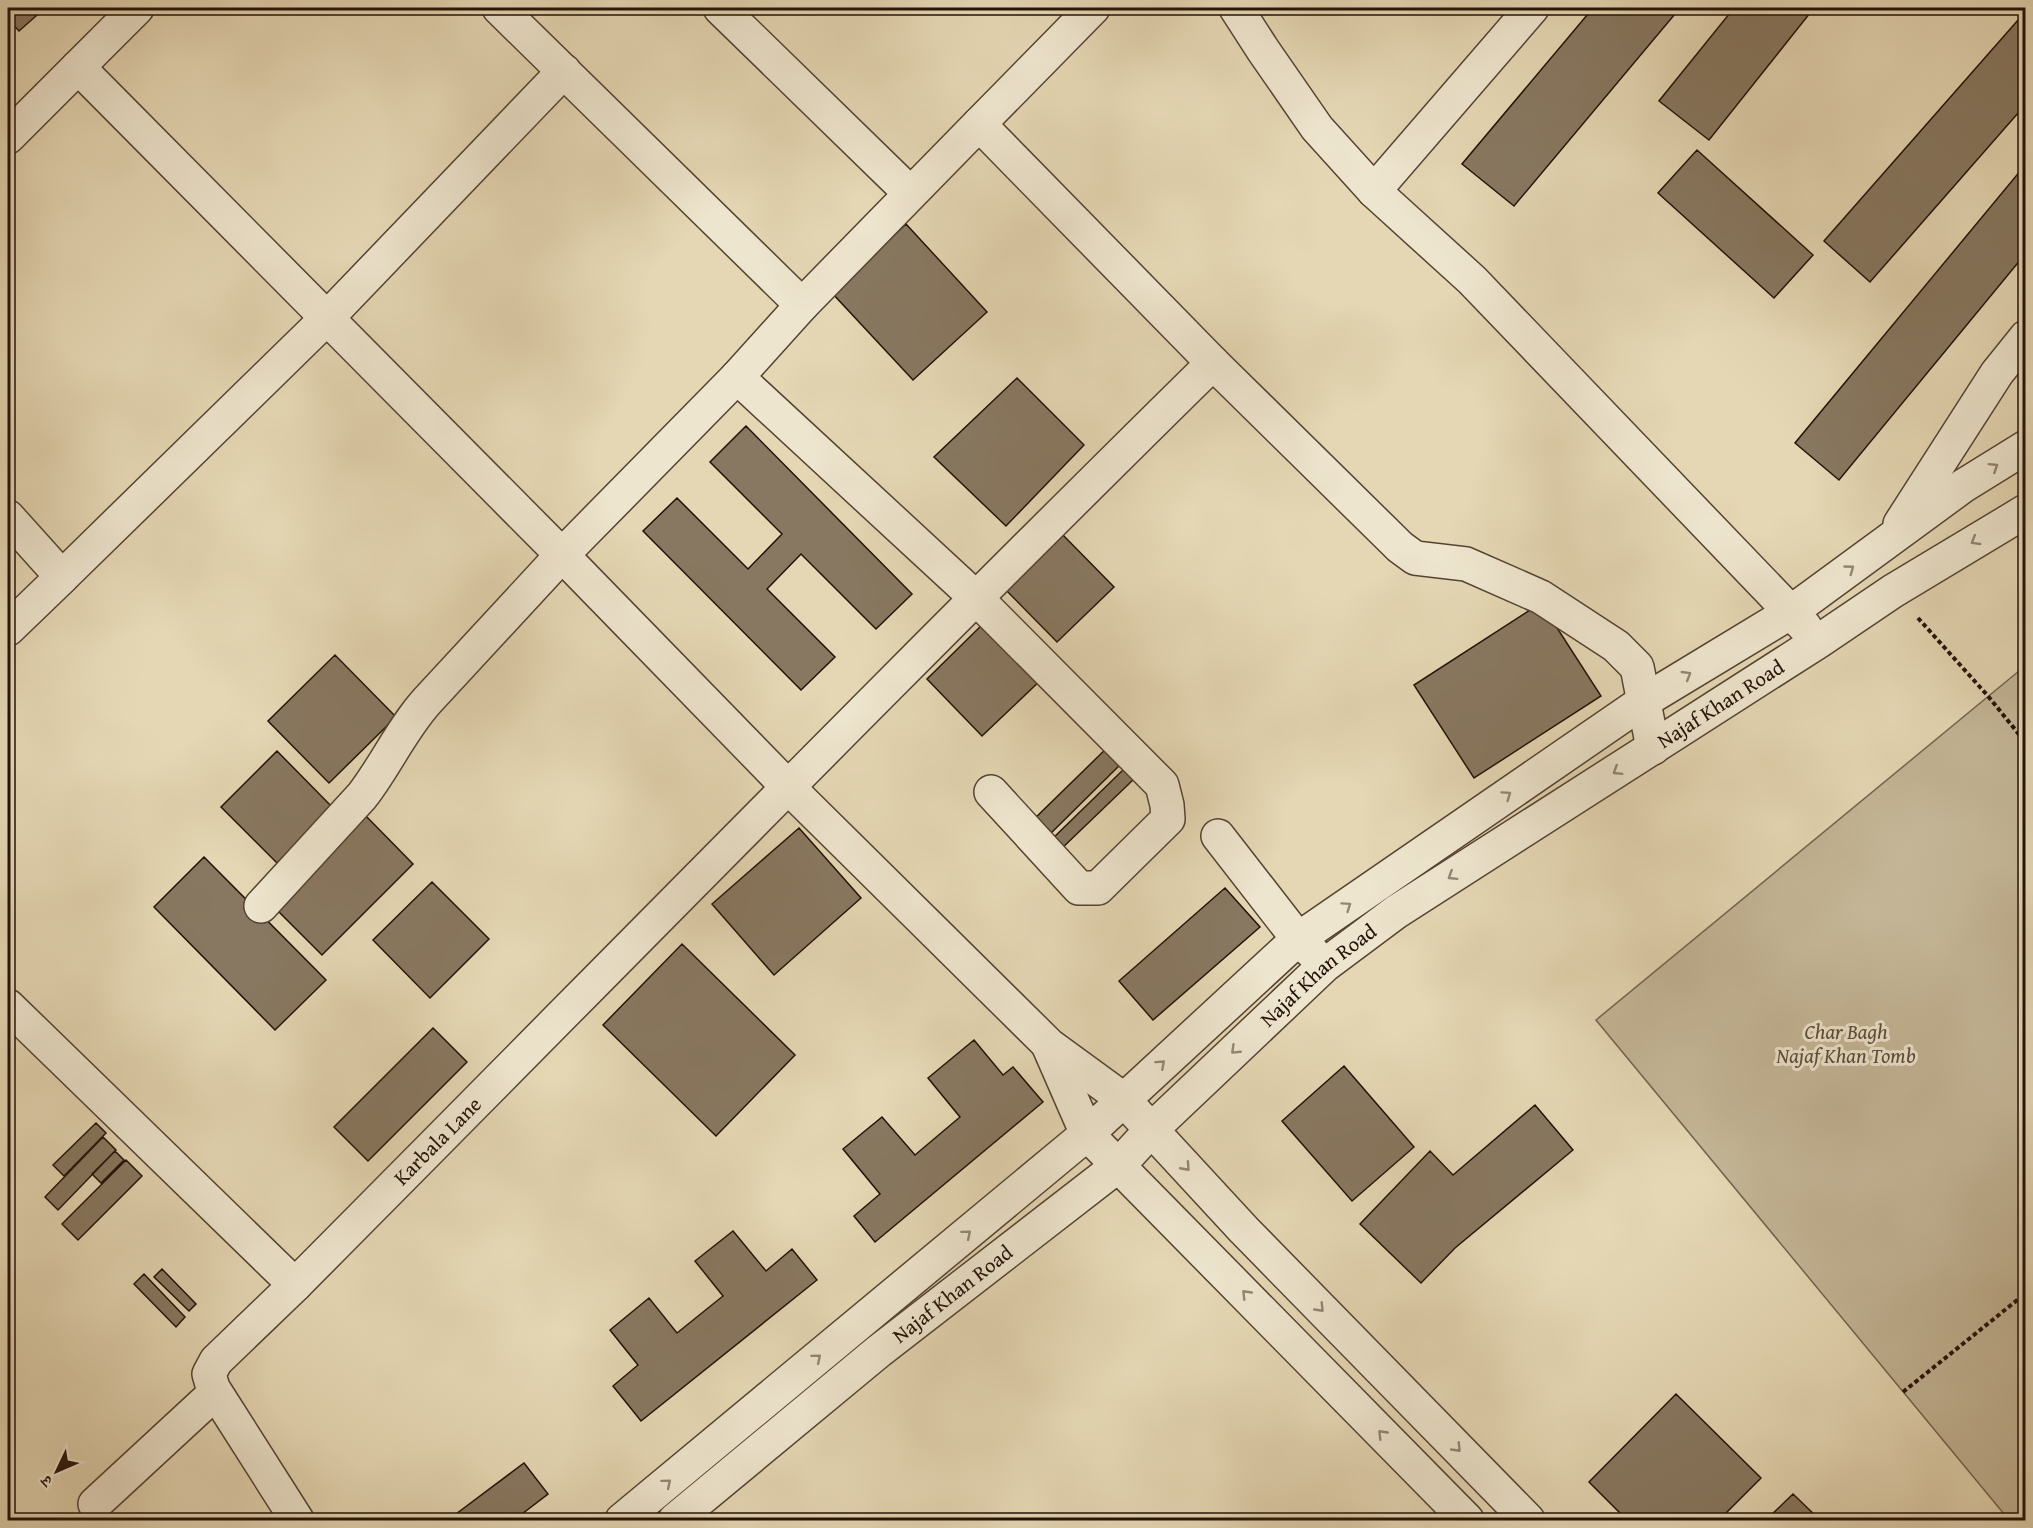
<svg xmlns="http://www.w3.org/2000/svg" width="2033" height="1528" font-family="'Gentium Book Plus','Noto Serif Devanagari',serif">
	<rect width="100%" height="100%" fill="#e5d7b4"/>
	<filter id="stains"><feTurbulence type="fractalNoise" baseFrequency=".00333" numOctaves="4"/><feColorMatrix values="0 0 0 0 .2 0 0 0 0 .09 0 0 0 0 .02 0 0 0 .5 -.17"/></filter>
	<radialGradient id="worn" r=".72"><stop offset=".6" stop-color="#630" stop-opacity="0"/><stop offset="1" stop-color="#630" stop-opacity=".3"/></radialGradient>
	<path fill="#c4b697" stroke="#746450" stroke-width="1.5" d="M2025,666L2026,1520H2009L1596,1020Z"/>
	<path fill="#887861" stroke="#231208" stroke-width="1.5" d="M8,8H45L19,31L8,19Z
		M1593,8H1680L1514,206L1462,164Z
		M1734,8H1814L1709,140L1659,101Z
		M2026,11V104L1870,282L1824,241Z
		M1697,150L1813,255L1774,298L1658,193Z
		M2026,164V253L1839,480L1795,443Z
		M906,224L987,312L913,380L832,293Z
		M1017,378L1084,445L1006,526L934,457Z
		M746,426L912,594L876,629L801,554L767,589L835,657L801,690L643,531L677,498L748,569L782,534L710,462Z
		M1059,531L1114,587L1057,642L1002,586Z
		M1541,603L1601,696L1474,778L1414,685Z
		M989,618L1045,676L982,736L927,679Z
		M335,655L396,717L329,783L268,721Z
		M1113,742L1128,757L1043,841L1027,826Z
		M277,751L335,810L280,866L221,807Z
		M1125,768L1135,778L1057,853L1048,843Z
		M362,812L413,864L322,955L271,904Z
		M799,828L861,898L774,975L712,904Z
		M204,857L326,980L275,1030L154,907Z
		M432,882L489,939L430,998L373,940Z
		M1225,888L1260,927L1153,1020L1119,981Z
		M682,944L795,1055L716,1136L603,1025Z
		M433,1028L467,1062L368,1161L334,1127Z
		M974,1040L1003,1075L1013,1067L1043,1102L875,1242L854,1216L880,1194L843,1149L882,1117L915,1155L960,1117L928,1078Z
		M1344,1066L1414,1147L1352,1201L1282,1121Z
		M1535,1105L1573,1150L1455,1248L1421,1283L1360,1224L1430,1151L1453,1175Z
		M96,1123L106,1133L64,1176L53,1165Z
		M103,1137L116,1150L58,1210L45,1197Z
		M115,1151L124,1160L101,1183L92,1174Z
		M126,1160L142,1176L78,1240L62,1224Z
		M733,1231L766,1271L792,1249L817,1280L641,1421L613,1386L638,1365L610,1330L649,1298L677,1333L723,1296L695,1261Z
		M162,1269L196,1304L189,1311L154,1277Z
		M144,1274L185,1317L176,1327L134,1284Z
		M1676,1394L1761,1478L1719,1520H1627L1589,1482Z
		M524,1463L548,1494L514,1520H448Z
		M1793,1494L1820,1520H1766Z"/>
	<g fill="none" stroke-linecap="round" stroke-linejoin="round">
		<g stroke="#544333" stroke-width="36">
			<g id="street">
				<path d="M499,8L802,305"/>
				<path d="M720,8L910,193"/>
				<path d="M1236,8L1263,50L1317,128L1374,191L1472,280L1805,627"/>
				<path d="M78,67L562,555L789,788L1049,1045L1123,1099L1244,1230L1528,1520"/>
				<path d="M979,124L1093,8"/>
				<path d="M8,137L137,8"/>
				<path d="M1374,191L1532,8"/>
				<path d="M737,377L975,597L1162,785L1167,805L1168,819L1098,888H1079L991,792"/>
				<path d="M8,517L62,577L8,629"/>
				<path d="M1900,524L1997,373L2026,337"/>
				<path d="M62,577L327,318L564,71"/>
				<path d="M1218,836L1298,939L1313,953"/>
				<path d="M261,906L362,796C386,765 401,730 427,701L562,555L737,377L802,305L979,124L1213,363L1400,547L1415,558L1466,564L1541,597L1616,646L1637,667L1653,748"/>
				<path d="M8,1006L295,1285"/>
				<path d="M1049,1047L1087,1134L1467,1520"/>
				<path d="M95,1504L215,1393"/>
				<path id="s1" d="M297,1520L213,1388L209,1374L216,1361L295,1285C601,977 904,667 1213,363"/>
				<path d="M622,1520L1087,1134L1298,939L1644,701L1791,612L1963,486L2026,447"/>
				<path id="s2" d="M675,1520L879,1351L1119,1165L1152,1129L1325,965L1396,912L1819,641L1893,591L2026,511"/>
			</g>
		</g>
		<path stroke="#231208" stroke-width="4" stroke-dasharray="4.5 3" stroke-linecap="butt" d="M1918,618L1988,696L2026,743
			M1903,1392L2026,1293"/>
		<use href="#street" stroke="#eee5ce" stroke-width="33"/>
	</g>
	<defs><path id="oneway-chevron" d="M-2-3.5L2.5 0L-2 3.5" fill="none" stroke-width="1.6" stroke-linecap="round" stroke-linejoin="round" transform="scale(1.5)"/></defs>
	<g stroke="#938675">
		<use href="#oneway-chevron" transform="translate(1994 467) rotate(-32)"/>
		<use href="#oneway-chevron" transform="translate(1975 541) rotate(149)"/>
		<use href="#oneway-chevron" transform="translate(1850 569) rotate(-36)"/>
		<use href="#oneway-chevron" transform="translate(1687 675) rotate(-31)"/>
		<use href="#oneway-chevron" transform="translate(1617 771) rotate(148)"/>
		<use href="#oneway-chevron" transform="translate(1507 795) rotate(-35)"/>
		<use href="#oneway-chevron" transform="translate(1452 876) rotate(148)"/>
		<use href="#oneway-chevron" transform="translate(1347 906) rotate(-35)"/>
		<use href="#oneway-chevron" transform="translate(1235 1050) rotate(136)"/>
		<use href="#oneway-chevron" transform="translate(1161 1064) rotate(-42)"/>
		<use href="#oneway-chevron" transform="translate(1186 1167) rotate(48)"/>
		<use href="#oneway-chevron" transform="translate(967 1234) rotate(-40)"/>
		<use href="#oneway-chevron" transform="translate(1246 1294) rotate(-134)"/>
		<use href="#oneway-chevron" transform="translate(1320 1308) rotate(46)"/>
		<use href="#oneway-chevron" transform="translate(817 1358) rotate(-40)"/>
		<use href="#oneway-chevron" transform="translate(1382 1434) rotate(-134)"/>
		<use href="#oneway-chevron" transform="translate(1457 1448) rotate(46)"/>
		<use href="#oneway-chevron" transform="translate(667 1483) rotate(-40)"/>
	</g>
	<g text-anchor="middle" stroke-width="6" stroke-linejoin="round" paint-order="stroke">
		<g font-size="21" fill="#231208" stroke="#eee5ce">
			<text dy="7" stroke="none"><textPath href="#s2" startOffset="1330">Najaf Khan Road</textPath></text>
			<text dy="7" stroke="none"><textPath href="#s2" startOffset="844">Najaf Khan Road</textPath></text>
			<text dy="7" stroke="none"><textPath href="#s1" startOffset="498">Karbala Lane</textPath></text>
			<text dy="7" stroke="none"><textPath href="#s2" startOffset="358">Najaf Khan Road</textPath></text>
		</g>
		<g font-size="21" font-style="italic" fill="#5b4b3a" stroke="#eee5ce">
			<text x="1846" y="1039">Char Bagh<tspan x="1846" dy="24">Najaf Khan Tomb</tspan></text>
		</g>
	</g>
	<rect width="2033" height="1528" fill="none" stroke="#e5d7b4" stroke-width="30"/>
	<rect x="9" y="9" width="2015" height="1510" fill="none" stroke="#231208" stroke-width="3"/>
	<rect x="15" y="15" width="2003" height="1498" fill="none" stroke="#231208" stroke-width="1.5"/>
	<g transform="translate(57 1471) rotate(226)" stroke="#eee5ce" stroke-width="4.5" paint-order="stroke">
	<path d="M0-4.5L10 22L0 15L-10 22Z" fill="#231208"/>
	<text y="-9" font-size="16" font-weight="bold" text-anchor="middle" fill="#231208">उ</text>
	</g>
	<rect width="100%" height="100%" filter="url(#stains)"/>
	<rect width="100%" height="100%" fill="url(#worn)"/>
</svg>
